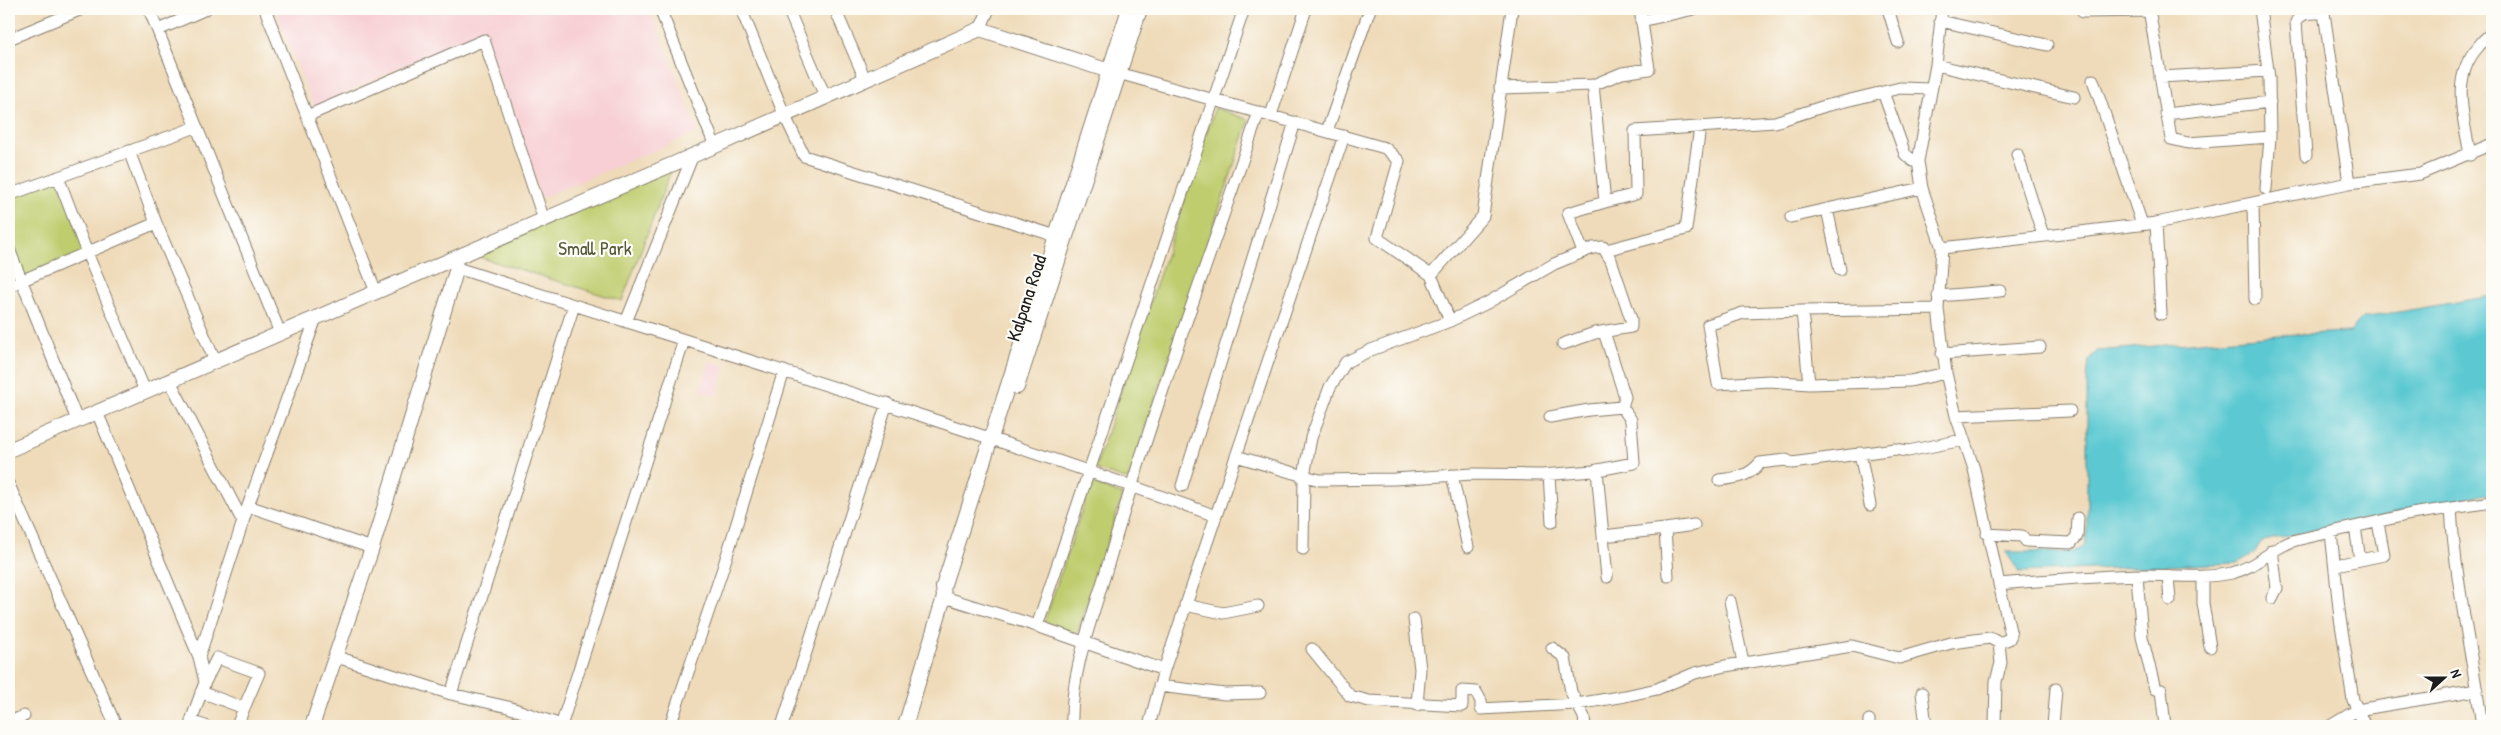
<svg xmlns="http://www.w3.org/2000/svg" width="2501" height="735" font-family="'Patrick Hand',sans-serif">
	<rect width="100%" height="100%" fill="#fdfcf7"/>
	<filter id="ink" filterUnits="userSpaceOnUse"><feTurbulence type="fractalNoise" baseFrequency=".02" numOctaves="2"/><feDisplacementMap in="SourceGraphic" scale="10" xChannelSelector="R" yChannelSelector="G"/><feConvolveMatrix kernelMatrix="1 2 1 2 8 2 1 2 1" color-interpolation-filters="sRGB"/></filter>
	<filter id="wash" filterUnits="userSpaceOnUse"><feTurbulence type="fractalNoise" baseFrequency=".0096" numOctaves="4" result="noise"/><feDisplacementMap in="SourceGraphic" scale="20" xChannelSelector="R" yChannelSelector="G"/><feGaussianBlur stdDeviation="1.12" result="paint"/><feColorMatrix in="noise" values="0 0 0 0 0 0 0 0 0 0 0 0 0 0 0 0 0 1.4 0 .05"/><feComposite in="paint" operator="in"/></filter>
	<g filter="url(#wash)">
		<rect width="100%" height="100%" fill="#efdbba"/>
		<path fill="#f7cfd4" d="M275,9H650L698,132L541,198L483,30L314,107Z
			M710,361L726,366L717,396L700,391Z"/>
		<path fill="#bfcd6e" stroke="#6e7445" d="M1215,108L1249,120L1128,480L1095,469Z
			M672,168L622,301L469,254Z
			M58,177L87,253L21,281L9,249V195Z
			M1091,483L1123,495L1077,634L1044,623Z"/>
		<path fill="#5cc9d2" stroke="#3c7277" d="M2492,296V493L2263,541L2254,553L2238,563L2019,572L2006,552H2073L2084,547L2087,530V379L2089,360L2097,351L2279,335L2350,332L2363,318Z"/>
	</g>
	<g filter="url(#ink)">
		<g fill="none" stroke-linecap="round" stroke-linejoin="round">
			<g stroke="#867c6b" stroke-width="13">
				<path id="minor" d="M149,9L280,333
					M265,9L376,292
					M660,9L715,146
					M741,9L784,114L804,156L1056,236
					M788,9L825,96
					M835,9L865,79
					M1888,9L1898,42
					M1942,9L1936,65L1918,161L1922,188L1942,248L1938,309L1946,373L1956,416L1974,469L1999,584C2047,580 2096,576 2144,575C2174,575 2203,579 2232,573C2257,567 2272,547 2296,540L2411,514L2492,502
					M2149,9L2171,139L2188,143L2270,137
					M2260,9L2269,78L2270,137L2266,189
					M2083,12L2149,11
					M1641,21L1694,9
					M1940,21L2047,45
					M980,29L989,9
					M158,30L206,9
					M9,39L82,9
					M1936,65L2074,97
					M1111,71L1385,148L1399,161L1377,238L1431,275L1483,216L1512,9
					M2160,77L2268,71
					M2093,80L2142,224
					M1593,85L1605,202L1636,194L1635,131L1775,122L1825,106L1900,88L1931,89
					M1500,88L1593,85L1622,73L1649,69L1640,9
					M1883,92L1905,154L1913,161H1918
					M2166,114L2270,102
					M1271,115L1306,9
					M307,116L484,40L544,220
					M1327,131L1370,9
					M129,151L156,223L215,361
					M2017,154L2043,235
					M2306,155L2296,22C2302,11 2313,13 2324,13L2349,183
					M2470,155C2464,118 2450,78 2478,47C2482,42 2486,36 2492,34
					M58,177L87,253L145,391
					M9,195L196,127
					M2253,203L2255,299
					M1827,209L1840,270
					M1791,217L1922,188
					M2156,223L2161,314
					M1942,248L2156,223L2349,183L2420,174L2492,144
					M9,249L77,420
					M1606,250L1686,229L1700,127
					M1583,252L1568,213L1605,202
					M457,268C711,349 965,426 1216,516
					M1431,275L1450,321
					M9,286L156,223
					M1938,296L2000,291
					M1802,311L1938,309
					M626,322L693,155
					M1942,354L2040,347
					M170,381L243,522
					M1809,384L1802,311L1743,313L1708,325L1718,384L1770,381L1809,384L1910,381L1946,373
					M97,412L199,657L205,682L191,721L205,726
					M1956,416L2070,411
					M1550,417L1589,410L1622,407L1625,397L1604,332
					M1860,453L1870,505
					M1236,456L1304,476L1311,438L1330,387L1346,362L1371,350L1450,321L1487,303L1554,264L1593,248L1603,247L1611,260L1631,319V327L1595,333L1563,344
					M1597,470L1603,536L1665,529L1668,576
					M1452,475L1468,547
					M1549,475L1552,522
					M1719,480C1736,478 1748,477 1760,463L1786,460L1792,463L1895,449L1908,451L1963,440
					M9,485L116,726
					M1182,486L1295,122
					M248,506L372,548
					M2451,508C2455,581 2472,653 2482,726
					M2355,527L2360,560
					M1665,529L1694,525
					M2331,533L2340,618L2353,700L2365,726
					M1987,534L2022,536L2026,541L2071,543L2077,536L2078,518
					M1603,536L1607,577
					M1303,549L1304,476L1320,480L1394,479L1473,474L1542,475L1593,471L1634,463L1631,420L1622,407
					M2336,565L2384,555L2378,522
					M2137,576L2142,637L2155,689L2161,690L2165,726
					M2168,576L2170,600
					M2203,576V603L2210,647
					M944,597L1037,626L1164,670
					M2272,598L2277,588L2272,550
					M1730,601L1743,662
					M1185,605L1223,613L1258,606
					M1414,619L1420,669L1417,705
					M1037,626L1244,9
					M1552,648L1565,658L1571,692L1584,717L1585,726
					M1312,649L1350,696L1369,701L1462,706V691L1476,692L1481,701V709L1577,704L1625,696L1657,689L1695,673L1725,666L1852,646L1899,658L1951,643L1990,638L1999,643
					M199,657L248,506L316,318
					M337,657L451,694L508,707L561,725
					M205,682L217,658L259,673L244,708
					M1159,686L1225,694L1260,693
					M201,692L244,708L237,726
					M1922,693L1926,726
					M451,694L574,305
					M1869,720V726
					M9,722L24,716
					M561,726L684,340
					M670,726L723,568L784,371
					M782,726L887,403
					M1072,726C1070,671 1094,614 1109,561C1153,409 1208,261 1259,112
					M1149,726L1164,670L1344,136
					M1995,726L1996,681L2001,663L1999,643L2009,639L2011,635L1999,584
					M2053,726L2056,689
					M2330,726L2357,710L2477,690"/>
			</g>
			<g stroke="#867c6b" stroke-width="16">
				<path id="tertiary" d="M1017,387L1140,9
					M9,450L715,146L980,29L1109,71
					M312,726L372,548L457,268L452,259
					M905,726L944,597L943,587L1129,9"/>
			</g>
			<use href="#minor" stroke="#fff" stroke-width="11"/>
			<use href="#tertiary" stroke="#fff" stroke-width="14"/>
		</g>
	</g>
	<g text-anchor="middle" stroke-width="4.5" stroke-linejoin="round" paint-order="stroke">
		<g font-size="19" fill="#555a39" stroke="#fdfcf7">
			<text x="595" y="255">Small Park</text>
		</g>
		<g font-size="19" fill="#1c1c1c" stroke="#fdfcf7">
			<text transform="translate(1026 298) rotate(-72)" y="7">Kalpana Road</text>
		</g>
	</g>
	<rect width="2501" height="735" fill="none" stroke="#fdfcf7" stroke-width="30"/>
	<g transform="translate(2444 678) rotate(69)" stroke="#fdfcf7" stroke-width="4" paint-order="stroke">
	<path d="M0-4L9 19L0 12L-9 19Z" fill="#1c1c1c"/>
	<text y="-8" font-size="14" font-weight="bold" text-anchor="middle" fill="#1c1c1c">N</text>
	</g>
</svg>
